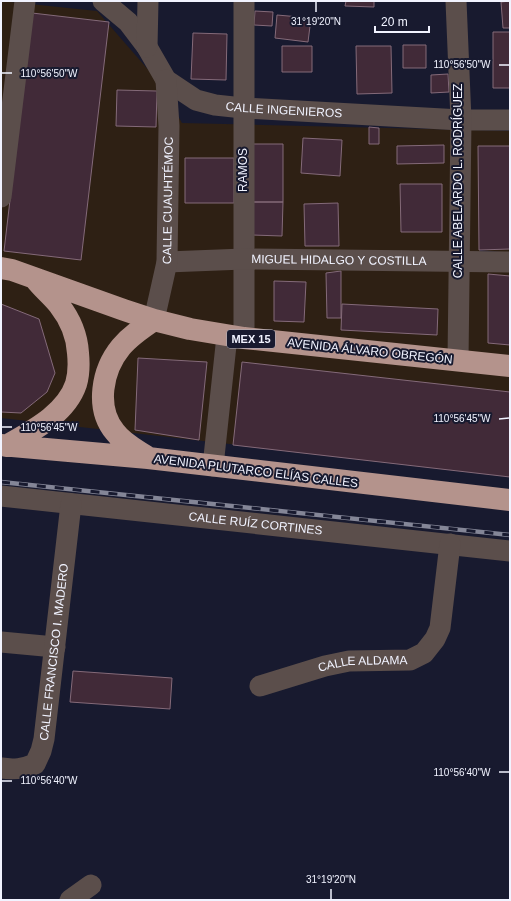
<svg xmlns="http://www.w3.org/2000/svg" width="511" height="901" font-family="Arial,sans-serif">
	<rect width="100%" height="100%" fill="#181a2f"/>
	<path fill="#2e2014" d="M1,1L97,11L158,81L182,123L510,131V253L480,250L479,269L510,270V476L1,418Z"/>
	<path fill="#412a38" stroke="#846a79" d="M346,1H374V7L345,6Z
		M510,1V28H503L501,2Z
		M255,11L273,12L272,26L254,25Z
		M32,13L109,22L81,260L4,251Z
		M277,15L311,18L308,42L275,38Z
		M493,32H510V88H493Z
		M193,33L227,34L226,80L191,79Z
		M403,45H426V68H403Z
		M282,46H312V72H282Z
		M356,46H391L392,93L357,94Z
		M448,74L449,92L431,93V75Z
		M117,90L157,91L156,127L116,126Z
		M369,127L379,128V144H369Z
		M303,138L342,140L340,176L301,173Z
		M253,144H283V202H252Z
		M444,145V163L397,164V146Z
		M478,146H510V249L479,250Z
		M185,158H234V203H185Z
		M400,184H442V232H401Z
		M252,202H283L282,236L252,235Z
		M338,203L339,246H305L304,204Z
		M341,271V318H327L326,273Z
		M488,274L510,276V345L488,343Z
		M274,281L306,282L304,322L274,321Z
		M1,304L39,319L55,373L47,392L21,413L1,412Z
		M342,304L438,309L437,335L341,330Z
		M138,358L207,362L199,440L135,430Z
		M242,362L510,392V477L233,445Z
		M73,671L172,678L170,709L70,702Z"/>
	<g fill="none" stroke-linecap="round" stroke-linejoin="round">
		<g stroke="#5b4e4b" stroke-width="21">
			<path id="s1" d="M103,1L128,22L147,47L166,80L196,100L215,105L243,108L461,120H510"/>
			<path d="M244,1V338"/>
			<path d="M456,1L461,120L458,360"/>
			<path d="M147,47L148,1"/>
			<path d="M1,197L25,1"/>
			<path id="s2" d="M167,262L244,259L510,262"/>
			<path id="s3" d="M154,320L167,262L169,126L166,80"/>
			<path d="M213,466L227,336"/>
			<path id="s4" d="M1,496L510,551"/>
			<path d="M1,642L55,647"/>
			<path id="s5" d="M260,686L325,666L349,661L410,660L424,653L435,639L440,628L450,544"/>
			<path id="s6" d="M1,768C14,770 23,769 35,764L41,751L44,739L71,504"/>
			<path d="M70,900L91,885"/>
		</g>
		<path stroke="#b4938c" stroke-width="22" d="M1,268L12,270L124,310L154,320L190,329L244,338L510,366
			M1,445L148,458L510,500
			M6,446C32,431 66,414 76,384C79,374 79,363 78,353C77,336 70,319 59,305C52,296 43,289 36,280
			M146,456C135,449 123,443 115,432C95,408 102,370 121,347C130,336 142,328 154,320"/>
		<g stroke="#848697" stroke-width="4.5">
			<path id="rail" d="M1,482L510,535"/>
		</g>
		<use href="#rail" stroke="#181a2f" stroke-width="3" stroke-dasharray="9" stroke-linecap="butt"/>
	</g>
	<path fill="none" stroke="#f1f3ff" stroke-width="1.5" d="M316,2V12M499,65H509M2,73H12M499,419L509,418M2,427H12M499,772H509M2,781H12M331,889V899"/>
	<g text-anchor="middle" stroke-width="4" stroke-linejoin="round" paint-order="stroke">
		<rect fill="#181a2f" stroke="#b0b2c1" stroke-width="1" x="227" y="330" width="48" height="18" rx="3"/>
		<g font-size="11" font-weight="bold" fill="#f1f3ff">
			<text x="251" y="343">MEX 15</text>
		</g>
		<g font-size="12" fill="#f1f3ff" stroke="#181a2f">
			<text dy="4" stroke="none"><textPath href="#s1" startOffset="227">CALLE INGENIEROS</textPath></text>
			<text transform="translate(243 170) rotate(-90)" y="4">RAMOS</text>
			<text transform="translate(458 181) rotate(-90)" y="4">CALLE ABELARDO L. RODRÍGUEZ</text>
			<text dy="4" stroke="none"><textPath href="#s3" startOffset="121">CALLE CUAUHTÉMOC</textPath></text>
			<text dy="4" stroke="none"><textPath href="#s2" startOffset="172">MIGUEL HIDALGO Y COSTILLA</textPath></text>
			<text transform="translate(370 351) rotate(6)" y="4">AVENIDA ÁLVARO OBREGÓN</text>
			<text transform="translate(256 471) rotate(7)" y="4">AVENIDA PLUTARCO ELÍAS CALLES</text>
			<text dy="4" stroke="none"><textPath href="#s4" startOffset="256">CALLE RUÍZ CORTINES</textPath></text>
			<text dy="4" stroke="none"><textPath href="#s6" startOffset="149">CALLE FRANCISCO I. MADERO</textPath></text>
			<text dy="4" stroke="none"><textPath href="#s5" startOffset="106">CALLE ALDAMA</textPath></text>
		</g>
	</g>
	<g font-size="10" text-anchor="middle" fill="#f1f3ff" stroke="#181a2f" stroke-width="4" stroke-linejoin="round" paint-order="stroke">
		<text x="316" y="25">31°19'20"N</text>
		<text x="462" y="68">110°56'50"W</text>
		<text x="49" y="77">110°56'50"W</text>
		<text x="462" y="422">110°56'45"W</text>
		<text x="49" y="431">110°56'45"W</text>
		<text x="462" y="776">110°56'40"W</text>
		<text x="49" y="784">110°56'40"W</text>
		<text x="331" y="883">31°19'20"N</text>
	</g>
	<rect width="511" height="901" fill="none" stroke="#f1f3ff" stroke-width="4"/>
	<path d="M375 26v6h54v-6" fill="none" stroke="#f1f3ff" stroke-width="2"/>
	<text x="381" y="26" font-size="12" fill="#f1f3ff" stroke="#181a2f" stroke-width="3" paint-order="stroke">20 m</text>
</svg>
